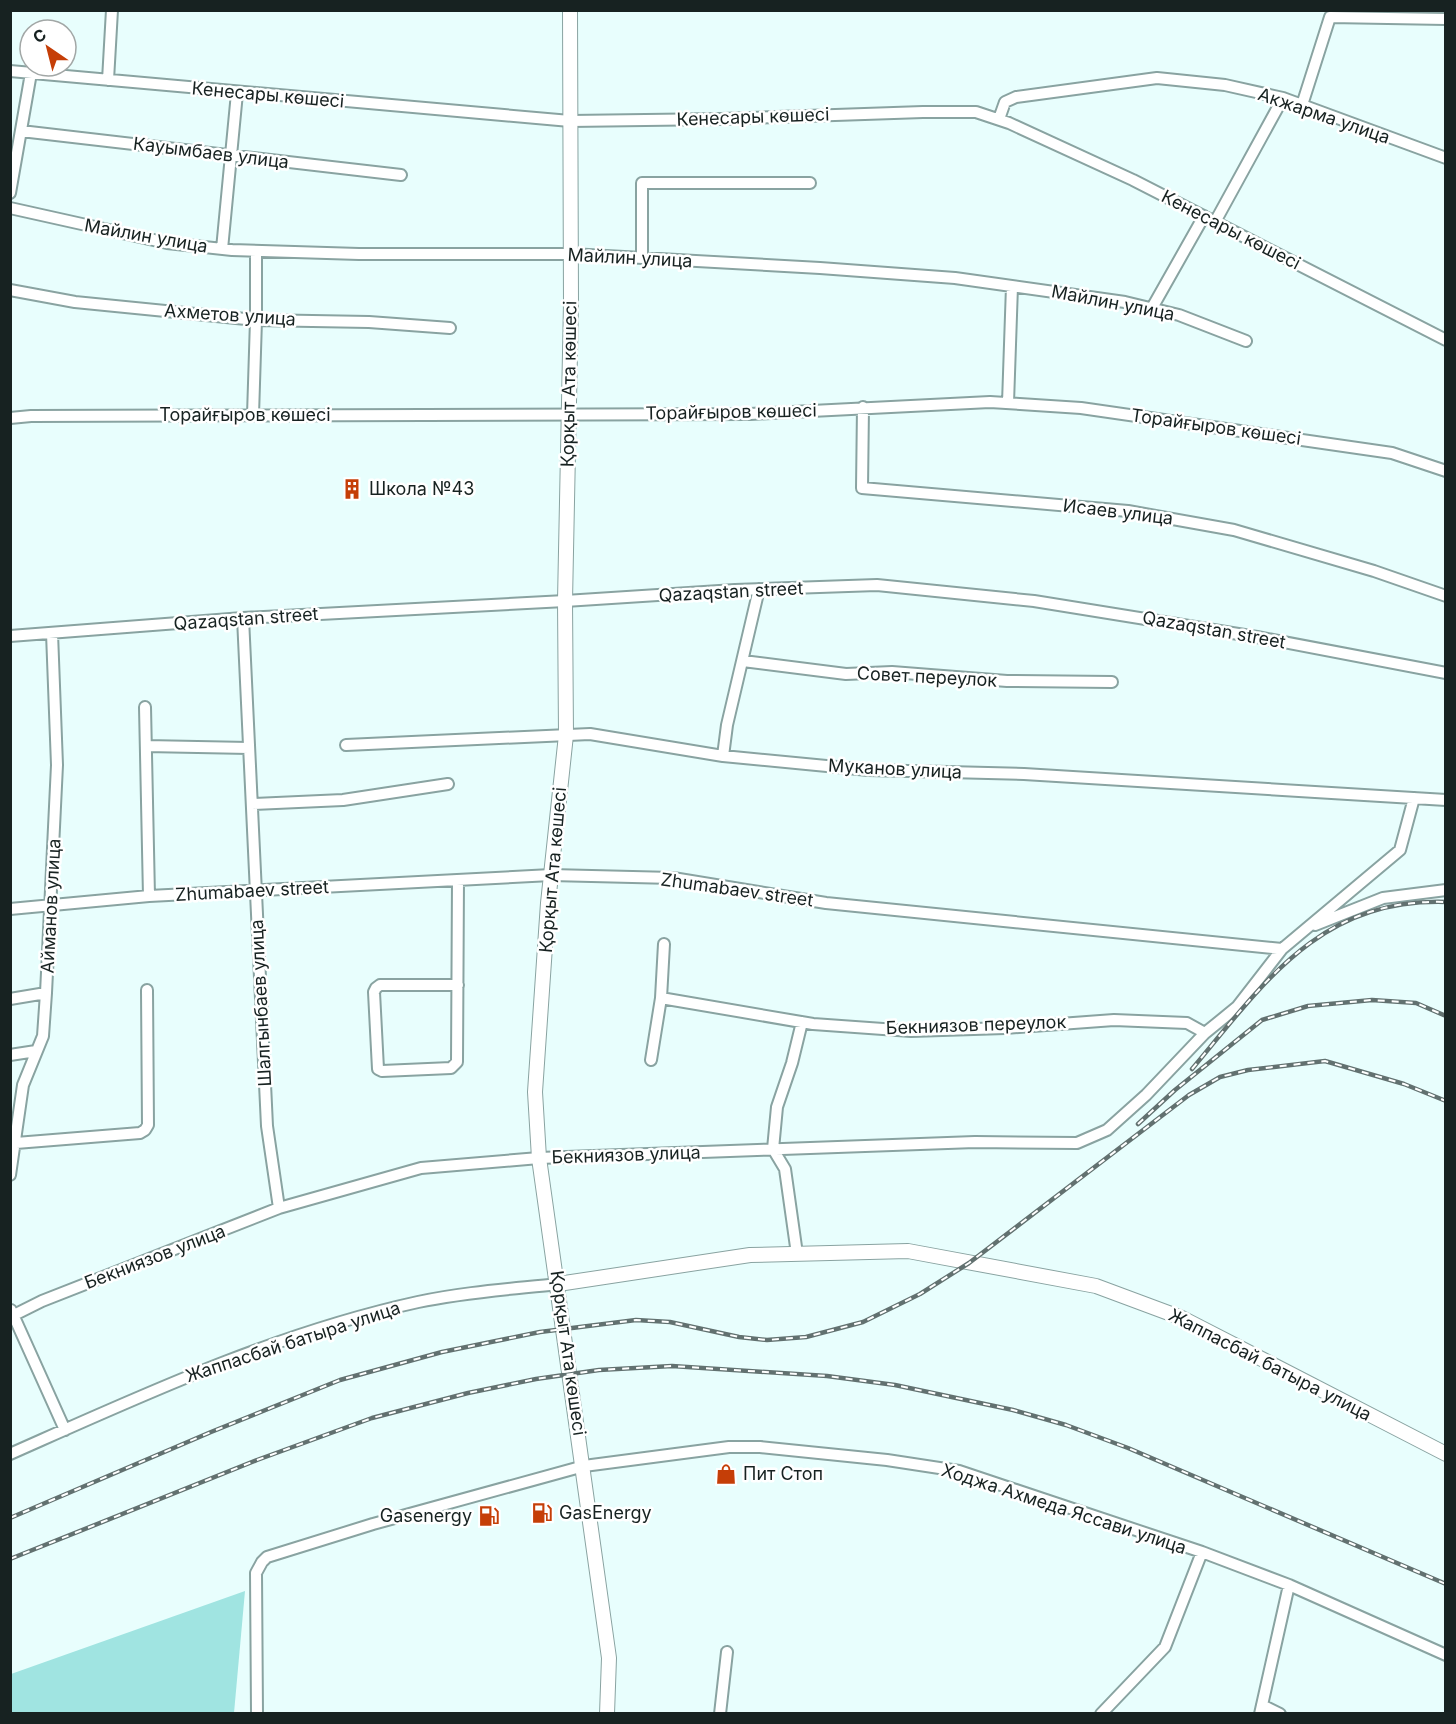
<svg xmlns="http://www.w3.org/2000/svg" width="1456" height="1724" font-family="Inter,sans-serif">
	<rect width="100%" height="100%" fill="#e8fefd"/>
	<path fill="#a0e4e1" d="M245,1591L234,1713H11V1674Z"/>
	<g fill="none" stroke-linecap="round" stroke-linejoin="round">
		<g stroke="#89a3a1" stroke-width="14">
			<path id="minor" d="M10,71L570,121L721,119L923,112H976L1009,123L1133,180L1446,340
				M108,80L112,10
				M1302,105L1330,17L1446,19
				M999,119L1005,102L1016,97L1157,78L1225,85L1283,98L1446,158
				M21,131L401,175
				M10,193L31,73
				M10,208L167,243L232,250L359,254H571L820,268L955,278L1125,302L1179,315L1246,341
				M1215,222L1283,98
				M222,249L237,93
				M642,258V183H810
				M10,290L75,302L256,320L369,322L450,328
				M1152,308L1204,216
				M1008,403L1012,286
				M863,407L862,488L1128,511L1234,530L1374,571L1446,596
				M253,415L256,320V251
				M10,418L31,416L750,414L990,402L1081,408L1392,453L1446,471
				M243,618L267,1126L279,1208
				M10,636L243,618L565,601L735,590L877,585L1034,601L1257,637L1446,673
				M743,661L846,674L892,672L1007,681L1112,682
				M145,707L149,896
				M346,745L590,734L723,756L868,770L1024,774L1446,800
				M146,746L249,748
				M723,756L727,725L759,589
				M252,804L343,800L448,784
				M10,909L149,896L551,875L673,878L826,903L1282,949
				M1315,925L1383,898L1446,890
				M458,985H380L376,988L374,992L378,1069L382,1071L451,1068L457,1062L458,880
				M10,999L46,993
				M1205,1033L1237,1007L1282,949L1400,850L1414,798
				M10,1055L36,1051
				M651,1060L661,998L664,944
				M16,1143L140,1133L145,1130L148,1125L147,990
				M10,1175L23,1085L43,1036L46,993L57,765L52,633
				M797,1254L785,1169L773,1149L777,1107L792,1063L802,1022
				M11,1310L65,1430
				M10,1317L42,1301L279,1208L421,1168L539,1158L975,1142L1077,1143L1107,1130L1146,1095L1205,1033L1187,1023L1114,1020L1005,1028L911,1031L813,1024L661,998
				M10,1454C143,1395 276,1333 418,1302C464,1292 512,1289 558,1284
				M1262,1705L1280,1714
				M257,1714L256,1573L262,1562L267,1557L373,1524L584,1466L729,1447H760L887,1460L959,1471L1202,1552L1289,1585L1446,1655
				M720,1714L727,1652
				M1101,1714L1165,1647L1202,1552
				M1260,1714L1289,1585"/>
		</g>
		<g stroke="#89a3a1" stroke-width="16">
			<path id="major" d="M570,10L571,303L565,601L566,735L548,903L535,1092L539,1158L609,1658L607,1714
				M558,1284L750,1255L908,1251L1096,1286L1182,1318L1446,1454"/>
		</g>
		<use href="#minor" stroke="#fff" stroke-width="10"/>
		<use href="#major" stroke="#fff" stroke-width="14"/>
		<g stroke="#627170" stroke-width="4.5">
			<path id="rail" d="M1192,1069C1264,983 1320,898 1446,902
				M1138,1124L1175,1090L1262,1020L1308,1006L1372,1000L1416,1003L1446,1016
				M10,1518L211,1432L340,1380L442,1352L540,1332L636,1320L670,1322L739,1337L767,1340L806,1337L863,1322L920,1294L969,1263L1189,1095L1220,1077L1248,1070L1325,1061L1404,1084L1446,1101
				M10,1559L257,1460L372,1418L468,1393L536,1379L599,1370L672,1366L827,1376L895,1385L1013,1410L1066,1425L1128,1448L1446,1584"/>
		</g>
		<use href="#rail" stroke="#fff" stroke-width="2" stroke-dasharray="7" stroke-linecap="butt"/>
	</g>
	<defs>
		<g id="building-bare" transform="scale(1.62)"><path d="M-4-6H4V6H1V3H-1V6H-4ZM-2.5-4.3h1.7v1.8h-1.7ZM.8-4.3h1.7v1.8H.8ZM-2.5-1h1.7V.8h-1.7ZM.8-1h1.7V.8H.8Z" fill="#c53e07" stroke="#fff" stroke-width="2.5" paint-order="stroke"/></g>
		<g id="shop-bare" transform="scale(1.62)"><path d="M-5-2.5h2.3a2.7 3.5 0 0 1 5.4 0H5L5.5 6h-11ZM-1.5-2.5h3a1.5 2.3 0 0 0-3 0Z" fill="#c53e07" stroke="#fff" stroke-width="2.5" paint-order="stroke"/></g>
		<g id="fuel-bare" transform="scale(1.62)"><path d="M-5.5-6h7V0h2V4h1.3V-2.5L3-4.5l.8-.8L6-3V5H2.5V1h-1V6h-7ZM-4.2-4.7v3.2H.2V-4.7Z" fill="#c53e07" stroke="#fff" stroke-width="2.5" paint-order="stroke"/></g>
	</defs>
	<g fill-rule="evenodd">
		<use href="#building-bare" x="352" y="489"/>
		<use href="#shop-bare" x="726" y="1474"/>
		<use href="#fuel-bare" x="542" y="1513"/>
		<use href="#fuel-bare" x="489" y="1516"/>
	</g>
	<g text-anchor="middle" stroke-width="5" stroke-linejoin="round" paint-order="stroke">
		<g font-size="18" fill="#172221" stroke="#fff">
			<text transform="translate(268 95) rotate(5)" y="6">Кенесары көшесі</text>
			<text transform="translate(1324 116) rotate(19)" y="6">Акжарма улица</text>
			<text transform="translate(753 117) rotate(-2)" y="6">Кенесары көшесі</text>
			<text transform="translate(211 153) rotate(7)" y="6">Кауымбаев улица</text>
			<text transform="translate(1231 230) rotate(27)" y="6">Кенесары көшесі</text>
			<text transform="translate(146 236) rotate(10)" y="6">Майлин улица</text>
			<text transform="translate(630 258) rotate(3)" y="6">Майлин улица</text>
			<text transform="translate(1113 303) rotate(11)" y="6">Майлин улица</text>
			<text transform="translate(230 315) rotate(4)" y="6">Ахметов улица</text>
			<text transform="translate(569 384) rotate(-89)" y="6">Қорқыт Ата көшесі</text>
			<text transform="translate(731 412) rotate(-1)" y="6">Торайғыров көшесі</text>
			<text x="245" y="421">Торайғыров көшесі</text>
			<text transform="translate(1216 427) rotate(8)" y="6">Торайғыров көшесі</text>
			<text transform="translate(1118 512) rotate(7)" y="6">Исаев улица</text>
			<text transform="translate(731 592) rotate(-3)" y="6">Qazaqstan street</text>
			<text transform="translate(246 619) rotate(-4)" y="6">Qazaqstan street</text>
			<text transform="translate(1214 630) rotate(10)" y="6">Qazaqstan street</text>
			<text transform="translate(927 677) rotate(3)" y="6">Совет переулок</text>
			<text transform="translate(895 769) rotate(3)" y="6">Муканов улица</text>
			<text transform="translate(553 870) rotate(-85)" y="6">Қорқыт Ата көшесі</text>
			<text transform="translate(737 890) rotate(8)" y="6">Zhumabaev street</text>
			<text transform="translate(252 891) rotate(-3)" y="6">Zhumabaev street</text>
			<text transform="translate(51 906) rotate(-87)" y="6">Айманов улица</text>
			<text transform="translate(261 1003) rotate(-93)" y="6">Шалгынбаев улица</text>
			<text transform="translate(976 1025) rotate(-2)" y="6">Бекниязов переулок</text>
			<text transform="translate(626 1155) rotate(-2)" y="6">Бекниязов улица</text>
			<text transform="translate(155 1257) rotate(-21)" y="6">Бекниязов улица</text>
			<text transform="translate(293 1342) rotate(-18)" y="6">Жаппасбай батыра улица</text>
			<text transform="translate(568 1353) rotate(82)" y="6">Қорқыт Ата көшесі</text>
			<text transform="translate(1270 1365) rotate(27)" y="6">Жаппасбай батыра улица</text>
			<text transform="translate(1064 1509) rotate(18)" y="6">Ходжа Ахмеда Яссави улица</text>
		</g>
		<g font-size="18" fill="#172221" stroke="#fff" text-anchor="start">
			<text x="369" y="495">Школа №43</text>
			<text x="743" y="1480">Пит Стоп</text>
			<text x="559" y="1519">GasEnergy</text>
			<text x="472" y="1522" text-anchor="end">Gasenergy</text>
		</g>
	</g>
	<rect width="1456" height="1724" fill="none" stroke="#172221" stroke-width="24"/>
	<g transform="translate(48 48) rotate(325)"><circle r="28" fill="#ffffff" stroke="#a2a7a6" stroke-width="1.5"/>
	<path d="M0-4.5L10 22L0 15L-10 22Z" fill="#c53e07"/>
	<text y="-9" font-size="16" font-weight="bold" text-anchor="middle" fill="#172221">С</text>
	</g>
</svg>
